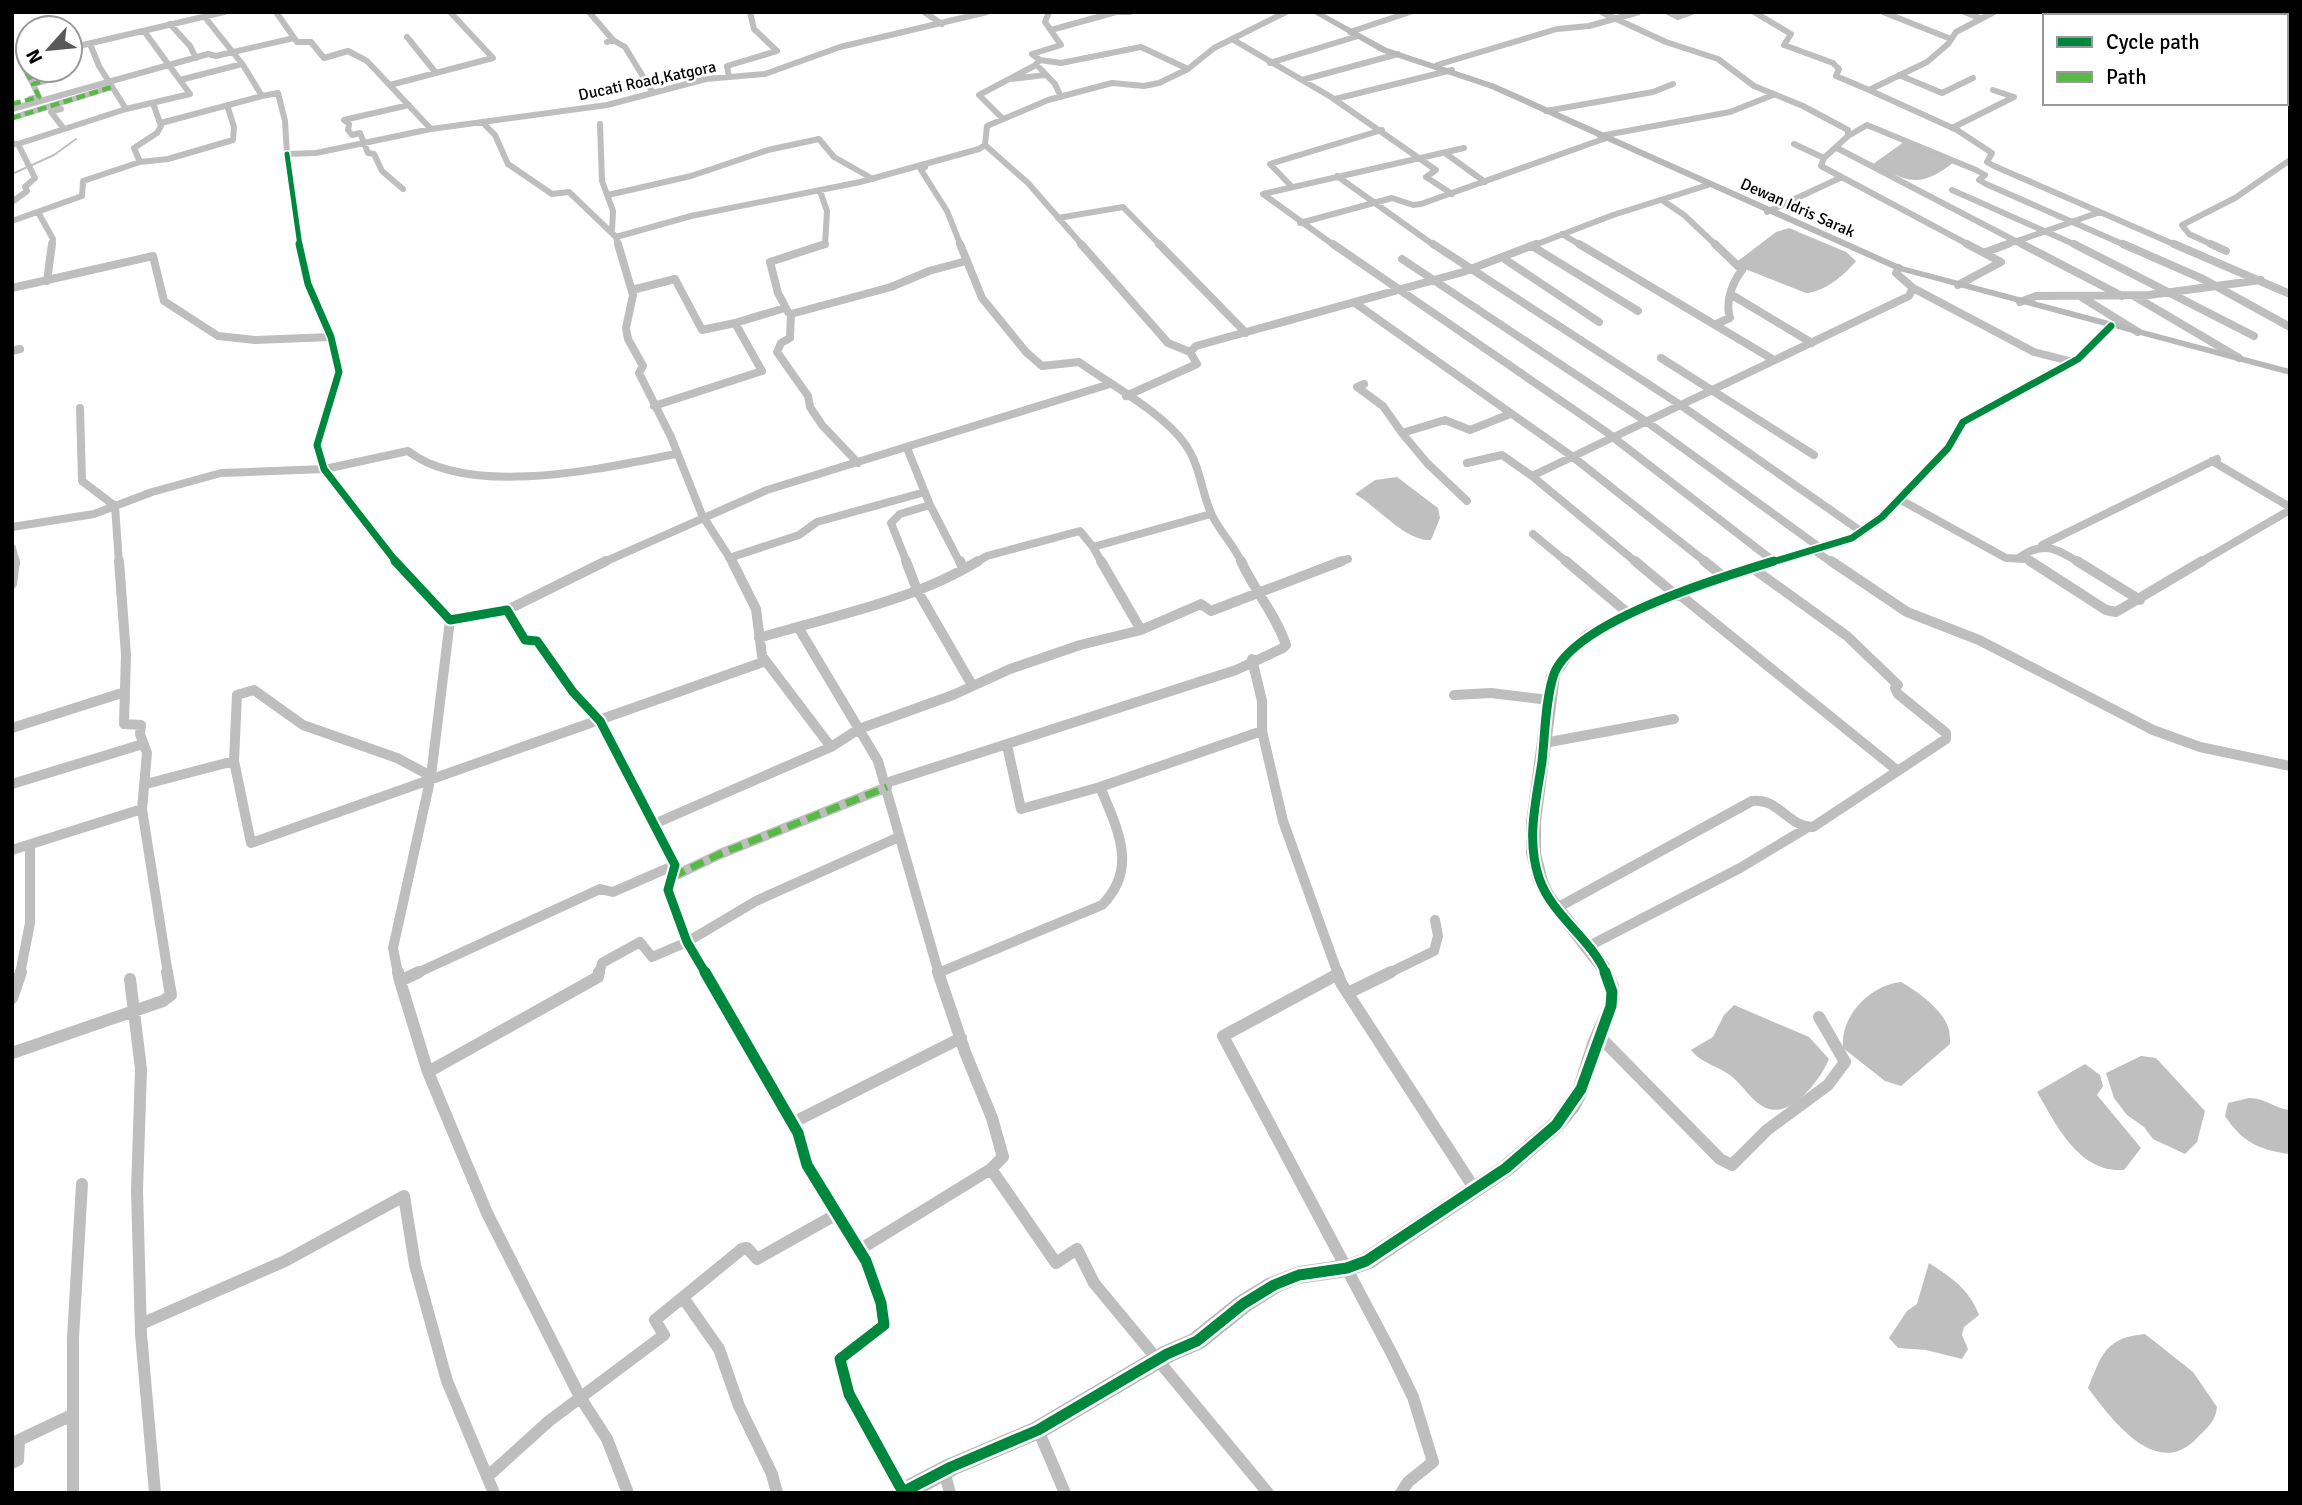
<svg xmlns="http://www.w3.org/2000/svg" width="2302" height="1505" font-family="Signika,sans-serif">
	<rect width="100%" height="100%" fill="#fff"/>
	<path fill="#bfbfbf" d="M1904,142L1954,162C1920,189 1908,182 1873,164Z
		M1789,228L1846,252L1856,261C1845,275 1824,292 1806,293L1745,269L1738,261L1776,232Z
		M1397,477L1438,508L1440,518L1431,540C1406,542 1378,507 1355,494L1375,480Z
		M1901,982C1917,991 1942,1009 1948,1027C1950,1031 1950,1039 1950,1044L1901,1086L1885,1081L1843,1048C1840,1015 1871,985 1901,982Z
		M1734,1005L1809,1037L1829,1059C1821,1078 1794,1116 1769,1109C1753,1104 1744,1086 1731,1076C1717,1065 1702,1064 1691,1050L1713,1037L1724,1015Z
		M2141,1056L2156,1058L2205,1111L2197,1142L2185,1154L2153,1139L2144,1127L2127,1115L2114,1098L2106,1073Z
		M2085,1064L2100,1075L2103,1086L2097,1095L2141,1148L2124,1170C2079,1173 2057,1126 2037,1092Z
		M2249,1098C2266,1098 2275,1109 2290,1110V1154C2259,1150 2242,1142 2225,1116L2228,1103Z
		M1929,1263C1952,1278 1969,1289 1979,1315L1964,1327L1962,1335L1968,1349L1962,1359L1926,1350L1898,1348L1889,1338L1907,1311L1917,1304Z
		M2145,1334L2193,1372L2217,1407C2216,1421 2207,1428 2197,1438C2157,1481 2112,1420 2088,1388C2102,1354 2105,1338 2145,1334Z"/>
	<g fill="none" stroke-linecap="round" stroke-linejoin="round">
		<path stroke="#bfbfbf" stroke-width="2" d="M12,174L54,155L76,139"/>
		<path stroke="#bebebe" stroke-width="6" d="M276,12L297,42H311L324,58L348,51L367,61L431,129L607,105L706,79L765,74L840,47L987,12
			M589,12L613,40L607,42
			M924,12L942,24
			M1118,12H1130
			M1601,12L1666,42L1718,59L1754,86L1803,106L1848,130V136L1824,158L1821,166L1971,246
			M1668,12L1678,17L1692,12
			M1754,12L1791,34L1784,45L1833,63L1839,69L1836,76L1869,90
			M1883,12L1951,39
			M1964,12L1980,18
			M1994,12L1956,32L1948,44L1927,62L1869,90L1957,130L1992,153L1987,162L1994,166L2100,212L2003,246
			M2215,12L2225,16
			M204,16L243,65L262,96L278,93L285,121L287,154L316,153L431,129
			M170,24L190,46L196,58
			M1051,30L1116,12
			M1350,32L1410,12
			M407,37L436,73
			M1232,39L1331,97L1436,170L1426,177L1452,194
			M613,40L625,47L653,93
			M90,44L99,66L126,109
			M70,48L224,12
			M20,60L33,84
			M1040,60L1061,63L1141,47L1188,69
			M1270,63L1358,36
			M1036,64L1055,84L1061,97
			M1437,65L1557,29L1589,26L1639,12
			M1899,75L1942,93L1973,78
			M729,77L727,66L777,51L754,29L750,12
			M1011,79L1045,75
			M180,80L242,64
			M1302,80L1398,54
			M390,85L493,58L450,12
			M30,99L39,97L33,84L59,77L55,70
			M1335,99L1452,70
			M12,109L208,54L216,56L294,38
			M61,109L51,112L64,129
			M1546,111L1653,92L1673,84
			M12,118L112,87
			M1003,119L979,95L1034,66L1040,60L1032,54L1061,45L1045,22L1049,12
			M482,122L495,135L508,164L552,194L569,192L616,237L619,246
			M161,123L262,96
			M600,124L602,181L613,211L612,230
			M1952,128L2014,97L1993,90
			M1600,136L1730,112L1773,95
			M1848,136L1867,125L1976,170L1985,175L1979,180L1986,184L2127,246
			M18,144L126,109L190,94L144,31
			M1794,144L1824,158
			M985,145L1028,183L1083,246
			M1837,148L2025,246
			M1445,153L1485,182
			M287,154L300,246
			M140,162L168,159L233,140L234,127L227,105
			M925,167L921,170L947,211L961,246
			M1337,176L1435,246
			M1292,187L1270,164L1382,130
			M403,189L382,171L374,154L368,153L360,133L352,135L348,130L349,124L344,120L409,105
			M1952,190L2078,246
			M820,191L827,211L825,245L822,246
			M608,195L691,176L768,150L819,139L834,157L873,179
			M1662,200L1684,215L1717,246
			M12,202L27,191L25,187L35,178L18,144H13
			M38,212L53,239L52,246
			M1767,212L1842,177
			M2100,212L2178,246
			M1058,218L1123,207L1161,246
			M12,221L82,196L83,181L140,162L134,148L157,133L161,126L153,103
			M1300,223L1392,198L1413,205L1421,204L1606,138
			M1562,234L1582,246
			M616,237L691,216L860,182L979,149L985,145L987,126L1048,100L1112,83L1144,86L1159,83L1188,69L1214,48L1286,12
			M1335,246L1263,194L1464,148
			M1532,246L1613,215L1708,185
			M2215,246L2189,234L2182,225L2235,198L2290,160"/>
		<path stroke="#bebebe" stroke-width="8" d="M299,244L308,284L331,337L339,372L317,445L324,469L397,563
			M618,244L633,295L626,328L628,339L643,366L639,373L671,437L702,515L733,563
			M960,244L982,298L1026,352L1042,366L1079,362C1111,385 1162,412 1185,444C1200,465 1201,490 1211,513C1219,531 1234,545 1242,563
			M1081,244L1168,343L1190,352
			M1159,244L1246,333
			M1333,244L1605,431L1772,560
			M1433,244L1679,404L1862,532
			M1579,244L1774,360
			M1715,244L1742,270C1732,283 1725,302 1730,318L1716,324
			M2022,244L2122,296
			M2074,244L2254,336
			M2123,244L2203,279L2290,327
			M2174,244L2290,294
			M2211,244L2226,251
			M1532,246L1638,311
			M1986,252L2008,244
			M1503,258L1599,322
			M1402,259L1647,422L1819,547
			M1899,268L1896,273L1913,288L2034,352L2073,362
			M47,281L52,244
			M1958,285L2001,262L1967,244
			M12,288L153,256L164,301L218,336L255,340L331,337
			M632,290L675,279L702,330L735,323
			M1732,295L1812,343
			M2134,296L2239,358
			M2083,298L2138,332
			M2020,302L2036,296L2149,295L2261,280
			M1355,303L1573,457L1707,563
			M788,312L778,293L770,262L825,244
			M12,351L20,349
			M1661,358L1814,455
			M1364,384L1357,387L1383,406L1402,433L1445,420L1470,430L1510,414
			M1126,396L1197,364L1190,352L1196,346L1463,272L1536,244
			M654,406L762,371L735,323L785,308
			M80,408L82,481L115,506L119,563
			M1402,433L1427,463L1467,501
			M907,448L930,505L960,563
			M2212,461L2290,507
			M858,463L822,425L810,407L808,396L777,352L781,343L790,338L791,314L891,287L929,271L966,261
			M1467,463L1502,455L1532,476
			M325,469L408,451C470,499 604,468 676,454
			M1899,499L2006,558L2026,559L2032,563
			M12,527L94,514L152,492L221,473L324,469
			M1533,534L1568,563
			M2042,545L2217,459
			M12,548L16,563
			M1812,549L1833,563
			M729,558L799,535L817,522L925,492
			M2019,558C2043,540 2057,549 2080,563
			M602,563L767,490L1110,384
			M907,563L891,523L900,514L930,505
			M975,563L987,556L1080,531L1093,547
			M1102,563L1093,547L1211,514
			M1337,563L1348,559
			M1637,563L1532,476L1909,296L1913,288
			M2199,563L2290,510"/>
		<path stroke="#bebebe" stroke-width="10" d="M119,561L126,655L124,724L141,725L140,734L147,753L142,809L168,974
			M395,561L450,620L507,610L525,640L537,641L573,692L600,721L675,865L668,890L687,942L706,974
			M732,561L756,609L762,656L831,747
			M906,561L917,590L972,685
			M960,561L963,568
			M1101,561L1141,630
			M1566,561L1629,614
			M1635,561L1677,596
			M1704,561L1724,577
			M1831,561L1907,612L1979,640L2153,730L2200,747L2290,766
			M2030,561L2106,610L2116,612L2202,561
			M2077,561L2140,600
			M12,584L15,561
			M1680,595L1898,771
			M507,610L606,561
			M798,627L878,761L939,974
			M759,638C832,616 913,601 978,561
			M1454,695L1491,693L1549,700
			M12,728L125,692
			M1262,731L1283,821L1338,974
			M1544,743L1674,719
			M1007,745L1021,809L1100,787L1262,731V701L1252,659
			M234,761L251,843L766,661
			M886,783L1236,670L1283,648L1286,645C1276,615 1254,590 1241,561
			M12,784L143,744
			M146,784L234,761L237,695L254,690L303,725L397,758L431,776
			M654,824L831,747L859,729L953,695L1010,669L1080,645L1141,630L1201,604L1211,611L1342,561
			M12,850L142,809
			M672,877L720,854L887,787
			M1555,909L1752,801C1778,797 1788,827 1813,827L1946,739V733L1898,694L1895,688L1898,685L1847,636L1751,567
			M1587,947L1740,868L1805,829
			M938,973L1102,905C1139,868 1117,828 1100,787
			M20,974L30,923V845
			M398,974L393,948L431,776L450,620
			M415,974L600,889L613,892L675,865
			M599,974L602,963L640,942L652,957L687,942L756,901L899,837
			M1387,974L1434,951L1438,936L1435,920"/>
		<path stroke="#bebebe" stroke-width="12" d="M398,972L400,981L419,972
			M599,972L598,977L428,1072L487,1213L580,1397L607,1439L628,1493
			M705,972L798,1133L807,1165L866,1261L881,1303L884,1325L840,1359L849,1394L903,1492
			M1337,972L1341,983L1474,1188
			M1338,974L1223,1036L1392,1354L1413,1397L1433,1462L1408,1482L1401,1493
			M130,979L141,1069L137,1190L141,1334L155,1493
			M400,981L428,1072
			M1348,993L1391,972
			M12,998L21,972
			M1598,1035L1720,1159L1732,1165L1767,1130L1828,1085L1845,1062L1819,1017
			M12,1053L163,1001L171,995L167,972
			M792,1123L961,1038
			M991,1169L1056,1263L1077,1249L1094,1283L1268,1493
			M859,1250L991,1169L1003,1157L992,1118L965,1052L938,972
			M684,1299L719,1349L739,1406L772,1474L777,1493
			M141,1324L285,1261L404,1196L415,1265L447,1381L494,1493
			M1038,1430L1065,1493
			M12,1463L18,1460L19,1440L72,1415
			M944,1471L950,1493
			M487,1477L549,1421L664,1335L655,1320L742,1249L747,1248L757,1259L837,1214
			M73,1493V1338L82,1184"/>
		<path fill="#b8b8b8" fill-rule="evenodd" d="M1311,12H1321L1387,48L1495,84L1902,266L2290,369V375L2114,328L2082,361L1967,424L1952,451L1886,520L1856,541L1733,578L1622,622L1594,637L1575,654L1560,676L1541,822V853L1548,881L1554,893L1609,963L1619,985L1620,999L1587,1095L1579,1110L1562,1131L1513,1174L1373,1268L1347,1277L1299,1284L1280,1292L1250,1311L1204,1348L1174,1361L1045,1437L958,1474L923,1493H891L894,1486L944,1460L1031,1423L1160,1347L1190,1334L1236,1297L1267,1278L1299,1266L1347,1259L1361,1254L1500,1162L1550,1119L1573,1087L1588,1040L1603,1006L1604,992L1598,972L1544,902L1533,882L1526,853V822L1546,675L1565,648L1584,631L1612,616L1725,572L1848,535L1878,514L1944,446L1959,420L2074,357L2105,326L1896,270L1489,88L1381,52Z"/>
		<path stroke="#58b947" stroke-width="4.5" stroke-dasharray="9 4.5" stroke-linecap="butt" d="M20,60L33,84
			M12,104L39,97L33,84L59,77L55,70
			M12,118L112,87"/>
		<path stroke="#58b947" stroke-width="7" stroke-dasharray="14 7" stroke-linecap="butt" d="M672,877L720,854L887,787"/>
		<g stroke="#fff" stroke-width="8">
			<path id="cycleway-far3" d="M287,154L300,246"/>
		</g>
		<g stroke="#fff" stroke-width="10">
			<path id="cycleway-far2" d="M299,244L308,284L331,337L339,372L317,445L324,469L397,563
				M1769,563L1852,538L1882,517L1948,448L1963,422L2078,359L2111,326"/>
		</g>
		<g stroke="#fff" stroke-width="13">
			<path id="cycleway-far1" d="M395,561L450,620L507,610L525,640L537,641L573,692L600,721L675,865L668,890L687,942L706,974
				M1606,974C1591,938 1552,916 1539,878C1526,840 1536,801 1542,762C1545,735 1545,704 1553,677C1569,622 1722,577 1774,561"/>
		</g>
		<g stroke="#fff" stroke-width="16">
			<path id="cycleway" d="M705,972L798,1133L807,1165L866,1261L881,1303L884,1325L840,1359L849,1394L903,1492
				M901,1493L951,1467L1038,1430L1167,1354L1197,1341L1243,1304L1274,1285L1299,1275L1347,1268L1366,1261L1506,1168L1556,1125L1581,1089L1611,1006L1612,992L1605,972"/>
		</g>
		<use href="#cycleway-far3" stroke="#00873e" stroke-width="5"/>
		<use href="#cycleway-far2" stroke="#00873e" stroke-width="7"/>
		<use href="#cycleway-far1" stroke="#00873e" stroke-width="9"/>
		<use href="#cycleway" stroke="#00873e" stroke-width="11"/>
	</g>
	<g text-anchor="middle" stroke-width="5" stroke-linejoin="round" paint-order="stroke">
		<g font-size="16" fill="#000" stroke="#fff">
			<text transform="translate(647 80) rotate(-12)" y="6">Ducati Road,Katgora</text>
			<text transform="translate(1798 207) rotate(24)" y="6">Dewan Idris Sarak</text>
		</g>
	</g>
	<rect width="2302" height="1505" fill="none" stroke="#000000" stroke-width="28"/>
	<rect x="2043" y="14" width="245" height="91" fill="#ffffff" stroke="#999999" stroke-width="2"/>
	<rect x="2057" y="37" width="35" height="10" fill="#00873e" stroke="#999999" stroke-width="2"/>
	<text x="2106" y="49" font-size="21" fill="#000000">Cycle path</text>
	<rect x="2057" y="72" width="35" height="10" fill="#58b947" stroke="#999999" stroke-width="2"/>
	<text x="2106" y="84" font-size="21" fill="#000000">Path</text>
	<g transform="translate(49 49) rotate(243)"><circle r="33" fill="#ffffff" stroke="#999999" stroke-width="2"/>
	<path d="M0-5L12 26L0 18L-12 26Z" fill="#595959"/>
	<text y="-10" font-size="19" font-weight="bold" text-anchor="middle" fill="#000000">N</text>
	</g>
</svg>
